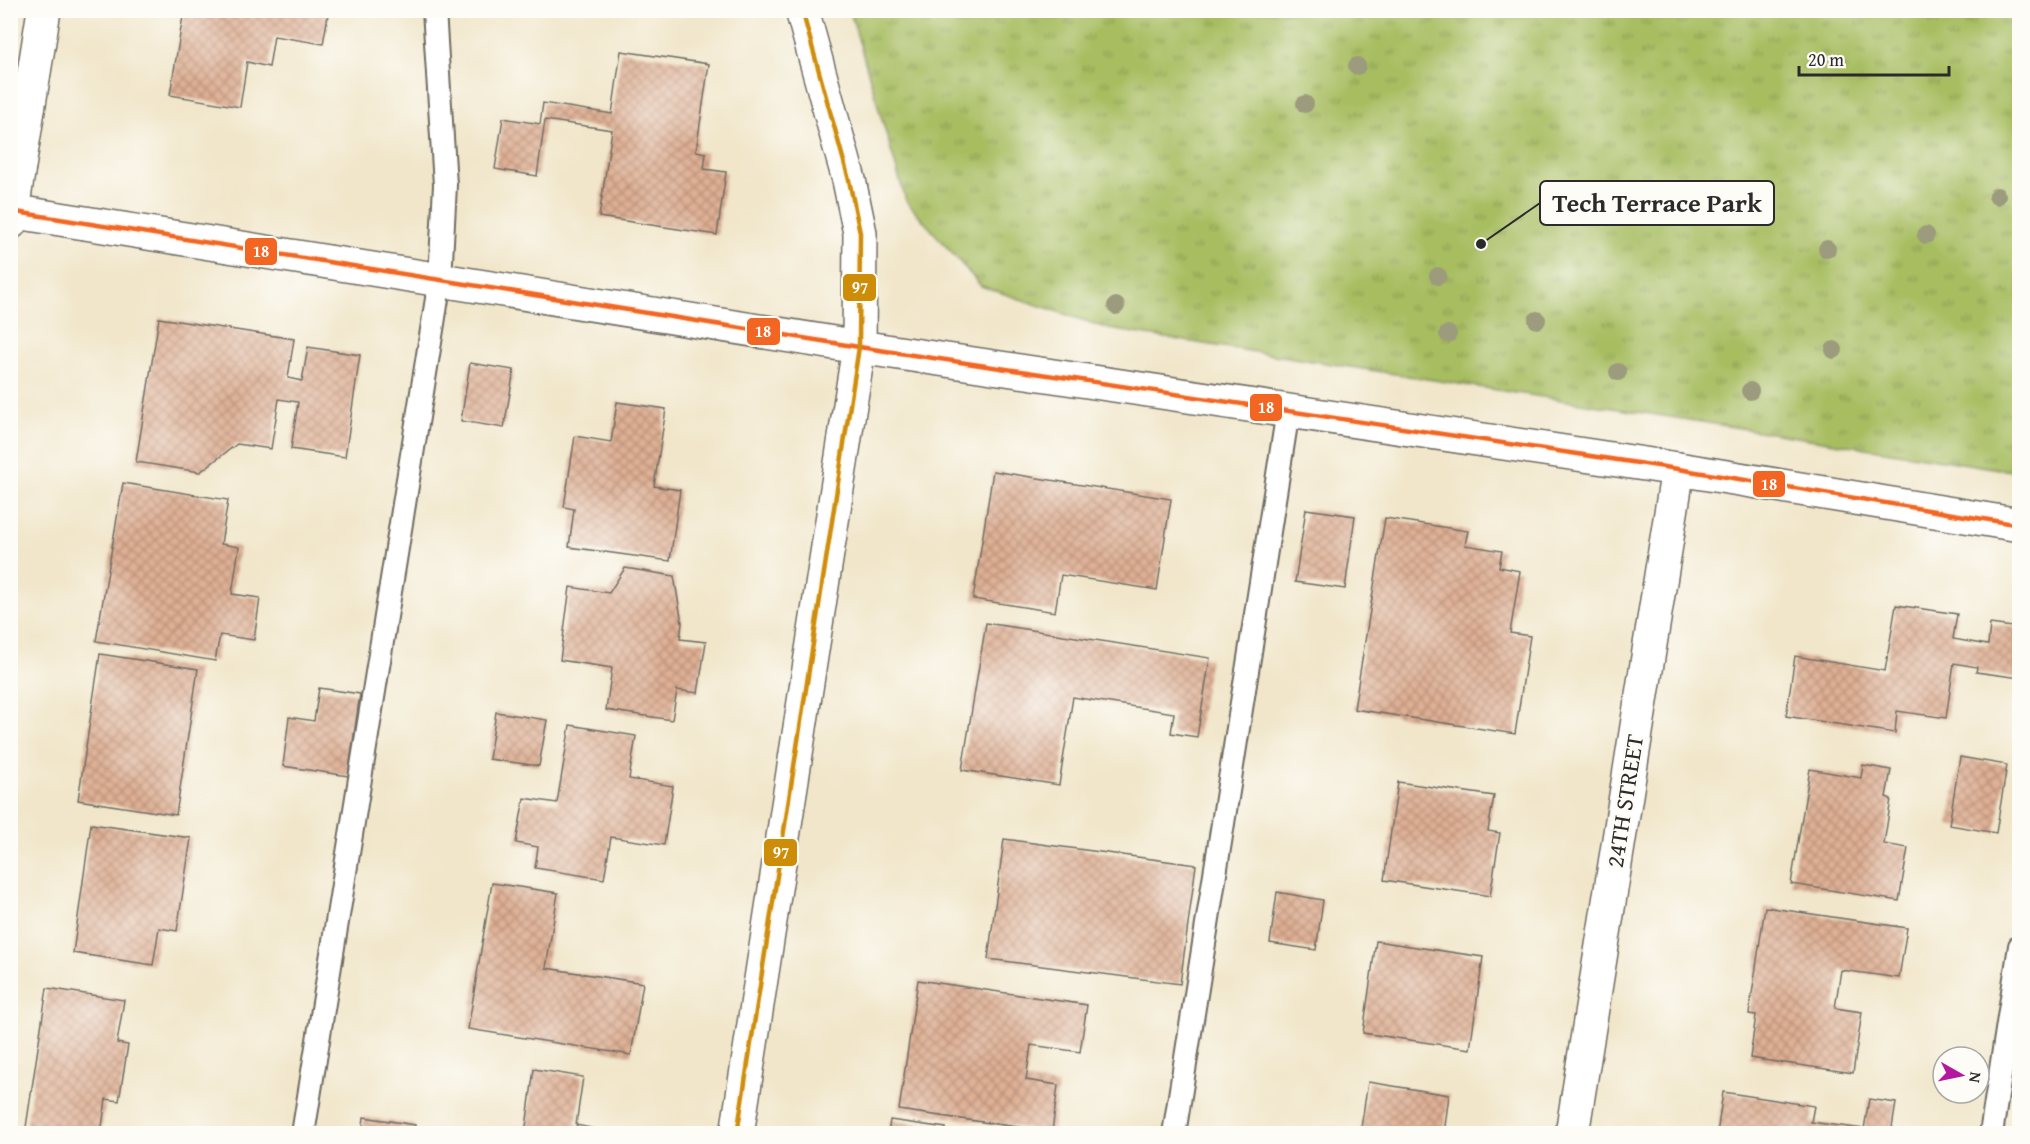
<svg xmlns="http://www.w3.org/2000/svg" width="2030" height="1144" font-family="'Gentium Book Plus',serif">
	<defs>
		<pattern id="park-tufts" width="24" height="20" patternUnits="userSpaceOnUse" patternTransform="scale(1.5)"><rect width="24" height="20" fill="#a7bd61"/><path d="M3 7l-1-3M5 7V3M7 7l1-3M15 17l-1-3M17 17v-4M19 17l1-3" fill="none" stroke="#889a50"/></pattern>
		<pattern id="building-cross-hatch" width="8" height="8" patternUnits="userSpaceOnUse" patternTransform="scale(1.5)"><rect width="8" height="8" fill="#dfb094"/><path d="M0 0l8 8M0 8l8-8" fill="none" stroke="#b58f79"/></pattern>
	</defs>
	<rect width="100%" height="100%" fill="#fdfcf7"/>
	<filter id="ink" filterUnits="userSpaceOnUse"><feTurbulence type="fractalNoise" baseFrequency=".0167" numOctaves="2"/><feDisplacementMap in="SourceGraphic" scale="12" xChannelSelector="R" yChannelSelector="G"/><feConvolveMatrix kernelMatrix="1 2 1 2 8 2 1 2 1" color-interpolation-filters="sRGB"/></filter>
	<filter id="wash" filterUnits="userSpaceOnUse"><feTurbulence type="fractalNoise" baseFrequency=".008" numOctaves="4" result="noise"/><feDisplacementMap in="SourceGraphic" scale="24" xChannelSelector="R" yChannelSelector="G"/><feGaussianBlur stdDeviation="1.35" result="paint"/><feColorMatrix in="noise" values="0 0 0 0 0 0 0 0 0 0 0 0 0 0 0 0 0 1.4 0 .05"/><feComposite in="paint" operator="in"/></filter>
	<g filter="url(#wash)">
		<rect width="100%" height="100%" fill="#f1e6ca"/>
		<path fill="url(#park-tufts)" stroke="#697446" stroke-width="1.5" d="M850,11H2019V472L1109,329L981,286L906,201Z"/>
		<g id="blocks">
			<path fill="url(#building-cross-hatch)" d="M184,10H329L323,44L274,36L269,67L247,62L240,107L170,95Z
				M621,51L709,64L696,151L706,153L704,169L726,172L717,235L599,217L612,130L545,120L537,176L495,169L503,118L540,124L543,103L612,114Z
				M159,318L294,339L288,378L302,381L308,347L360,355L345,457L291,449L298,402L279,399L271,449L237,444L200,472L136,462Z
				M470,363L514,370L504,428L461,421Z
				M617,402L666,409L654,486L680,490L670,561L569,547L574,509L564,507L575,436L611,442Z
				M993,471L1171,499L1157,590L1061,575L1055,612L973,599Z
				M123,483L228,500L221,544L239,547L232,594L260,598L254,640L220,635L215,661L96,641Z
				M1306,509L1355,516L1345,589L1295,582Z
				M1385,518L1468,531L1465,545L1502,551L1499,567L1520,571L1510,633L1530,636L1515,734L1354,709Z
				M625,568L674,576L682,623L680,639L706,642L698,693L677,690L672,720L606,710L612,668L560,660L570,587L609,593Z
				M1896,605L1957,614L1953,639L1988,645L1990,624L2020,628V678L1976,672L1977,667L1954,663L1946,718L1897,711L1895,733L1786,716L1795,656L1885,671Z
				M986,623L1210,658L1197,737L1171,733L1174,713L1073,697L1059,785L962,770Z
				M100,654L198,669L176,815L78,800Z
				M319,688L360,694L348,776L283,766L289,717L314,721Z
				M496,712L547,720L539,766L489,759Z
				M570,725L636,736L629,779L673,786L664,845L611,837L604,879L535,868L538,847L516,843L524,798L557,803Z
				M1960,757L2007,765L1996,833L1949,825Z
				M1863,765L1891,770L1886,797L1891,799L1884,844L1908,848L1899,901L1791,884L1810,769L1861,778Z
				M1398,782L1494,796L1488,831L1500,833L1490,896L1384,880Z
				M91,824L191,838L177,931L159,928L153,965L73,953Z
				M1004,839L1196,865L1180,984L988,959Z
				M492,883L558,893L546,968L643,983L631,1055L468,1029Z
				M1277,892L1323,900L1316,950L1270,943Z
				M1765,907L1907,928L1899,978L1841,970L1835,1008L1862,1012L1853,1073L1750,1058L1756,1015L1749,1014Z
				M1376,941L1483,957L1470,1049L1363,1033Z
				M918,980L1087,1005L1080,1052L1031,1045L1026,1080L1058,1085L1052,1132L899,1110Z
				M47,988L124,1000L117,1043L128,1045L119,1101L106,1099L101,1134H25Z
				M534,1069L583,1077L576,1125L619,1134H525Z
				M1368,1082L1449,1095L1444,1134H1360Z
				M1723,1092L1814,1106L1811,1122L1864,1129L1869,1099L1896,1103L1891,1134H1717Z
				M364,1117L415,1125L414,1134H362Z
				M890,1120L946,1128L945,1134H888Z"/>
		</g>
	</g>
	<g filter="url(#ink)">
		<use href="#blocks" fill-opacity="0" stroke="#706c63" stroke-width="1.5"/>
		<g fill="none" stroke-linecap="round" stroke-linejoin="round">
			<g stroke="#706c63" stroke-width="26">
				<path id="lane" d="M303,1134L440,280L445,185L434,10
					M1174,1134L1288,411
					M1991,1134L2020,946"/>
			</g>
			<g stroke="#706c63" stroke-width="36">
				<path id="street" d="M737,1134L859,347L860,233L849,180L802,10
					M1572,1134L1678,469"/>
			</g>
			<g stroke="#706c63" stroke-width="36">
				<path id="secondary" d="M10,211L859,347L1678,469L2020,525
					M10,223L44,10"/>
			</g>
			<use href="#lane" stroke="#fff" stroke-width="22"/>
			<use href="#street" stroke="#fff" stroke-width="33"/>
			<use href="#secondary" stroke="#fff" stroke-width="33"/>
			<g stroke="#fdfcf7" stroke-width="9">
				<path id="bus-1" d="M10,211L859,347L1678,469L2020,525"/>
			</g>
			<g stroke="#fdfcf7" stroke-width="9">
				<path id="bus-2" d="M737,1134L859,347L860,233L849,180L802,10"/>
			</g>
			<use href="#bus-1" stroke="#f26522" stroke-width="4.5"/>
			<use href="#bus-2" stroke="#ce8d09" stroke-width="4.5"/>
		</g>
		<g fill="#9c9b7d">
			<circle cx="1357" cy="66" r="9"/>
			<circle cx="1305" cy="104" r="9"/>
			<circle cx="1997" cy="196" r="9"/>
			<circle cx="1926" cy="235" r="9"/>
			<circle cx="1827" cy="249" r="9"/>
			<circle cx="1438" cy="276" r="9"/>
			<circle cx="1116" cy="306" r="9"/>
			<circle cx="1537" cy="320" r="9"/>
			<circle cx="1448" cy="334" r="9"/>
			<circle cx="1834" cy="350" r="9"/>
			<circle cx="1618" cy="372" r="9"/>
			<circle cx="1750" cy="391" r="9"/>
		</g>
	</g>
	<g text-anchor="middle" stroke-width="6" stroke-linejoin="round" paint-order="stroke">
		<g font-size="24" fill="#2b2b2b" stroke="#fdfcf7">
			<text transform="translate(1625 801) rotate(-81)" y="8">24TH STREET</text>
		</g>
	</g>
	<path fill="none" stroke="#2b2b2b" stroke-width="2" d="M1481 244L1540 203"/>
	<circle fill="#2b2b2b" stroke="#fdfcf7" stroke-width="2" cx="1481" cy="244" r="6"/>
	<rect fill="#fdfcf7" stroke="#2b2b2b" stroke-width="2" x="1540" y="181" width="234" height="44" rx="6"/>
	<g font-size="26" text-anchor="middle" font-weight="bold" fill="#2b2b2b">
		<text x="1657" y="212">Tech Terrace Park</text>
	</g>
	<g stroke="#fdfcf7" stroke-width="2">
		<rect x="244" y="237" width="34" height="29" rx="6" fill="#f26522"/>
		<rect x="842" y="273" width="35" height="29" rx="6" fill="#ce8d09"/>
		<rect x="746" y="317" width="35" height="29" rx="6" fill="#f26522"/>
		<rect x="1249" y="393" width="34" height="29" rx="6" fill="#f26522"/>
		<rect x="1752" y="470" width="34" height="28" rx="6" fill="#f26522"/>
		<rect x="763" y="838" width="35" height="29" rx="6" fill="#ce8d09"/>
	</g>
	<g font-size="16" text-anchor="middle" font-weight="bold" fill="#fff">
		<text x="261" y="257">18</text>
		<text x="860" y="293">97</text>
		<text x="763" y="337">18</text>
		<text x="1266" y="413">18</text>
		<text x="1769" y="490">18</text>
		<text x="781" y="858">97</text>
	</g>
	<rect width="2030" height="1144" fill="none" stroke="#fdfcf7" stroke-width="36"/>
	<g transform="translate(1961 1075) rotate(99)"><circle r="28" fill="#fdfcf7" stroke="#a9a8a5" stroke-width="1.5"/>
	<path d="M0-4.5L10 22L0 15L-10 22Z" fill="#b5179e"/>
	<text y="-9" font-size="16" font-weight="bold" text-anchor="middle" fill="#2b2b2b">N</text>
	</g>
	<path d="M1799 66v9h150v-9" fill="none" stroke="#2b2b2b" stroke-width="3"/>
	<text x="1808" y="66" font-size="18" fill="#2b2b2b" stroke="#fdfcf7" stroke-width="4.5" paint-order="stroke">20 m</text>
</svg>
